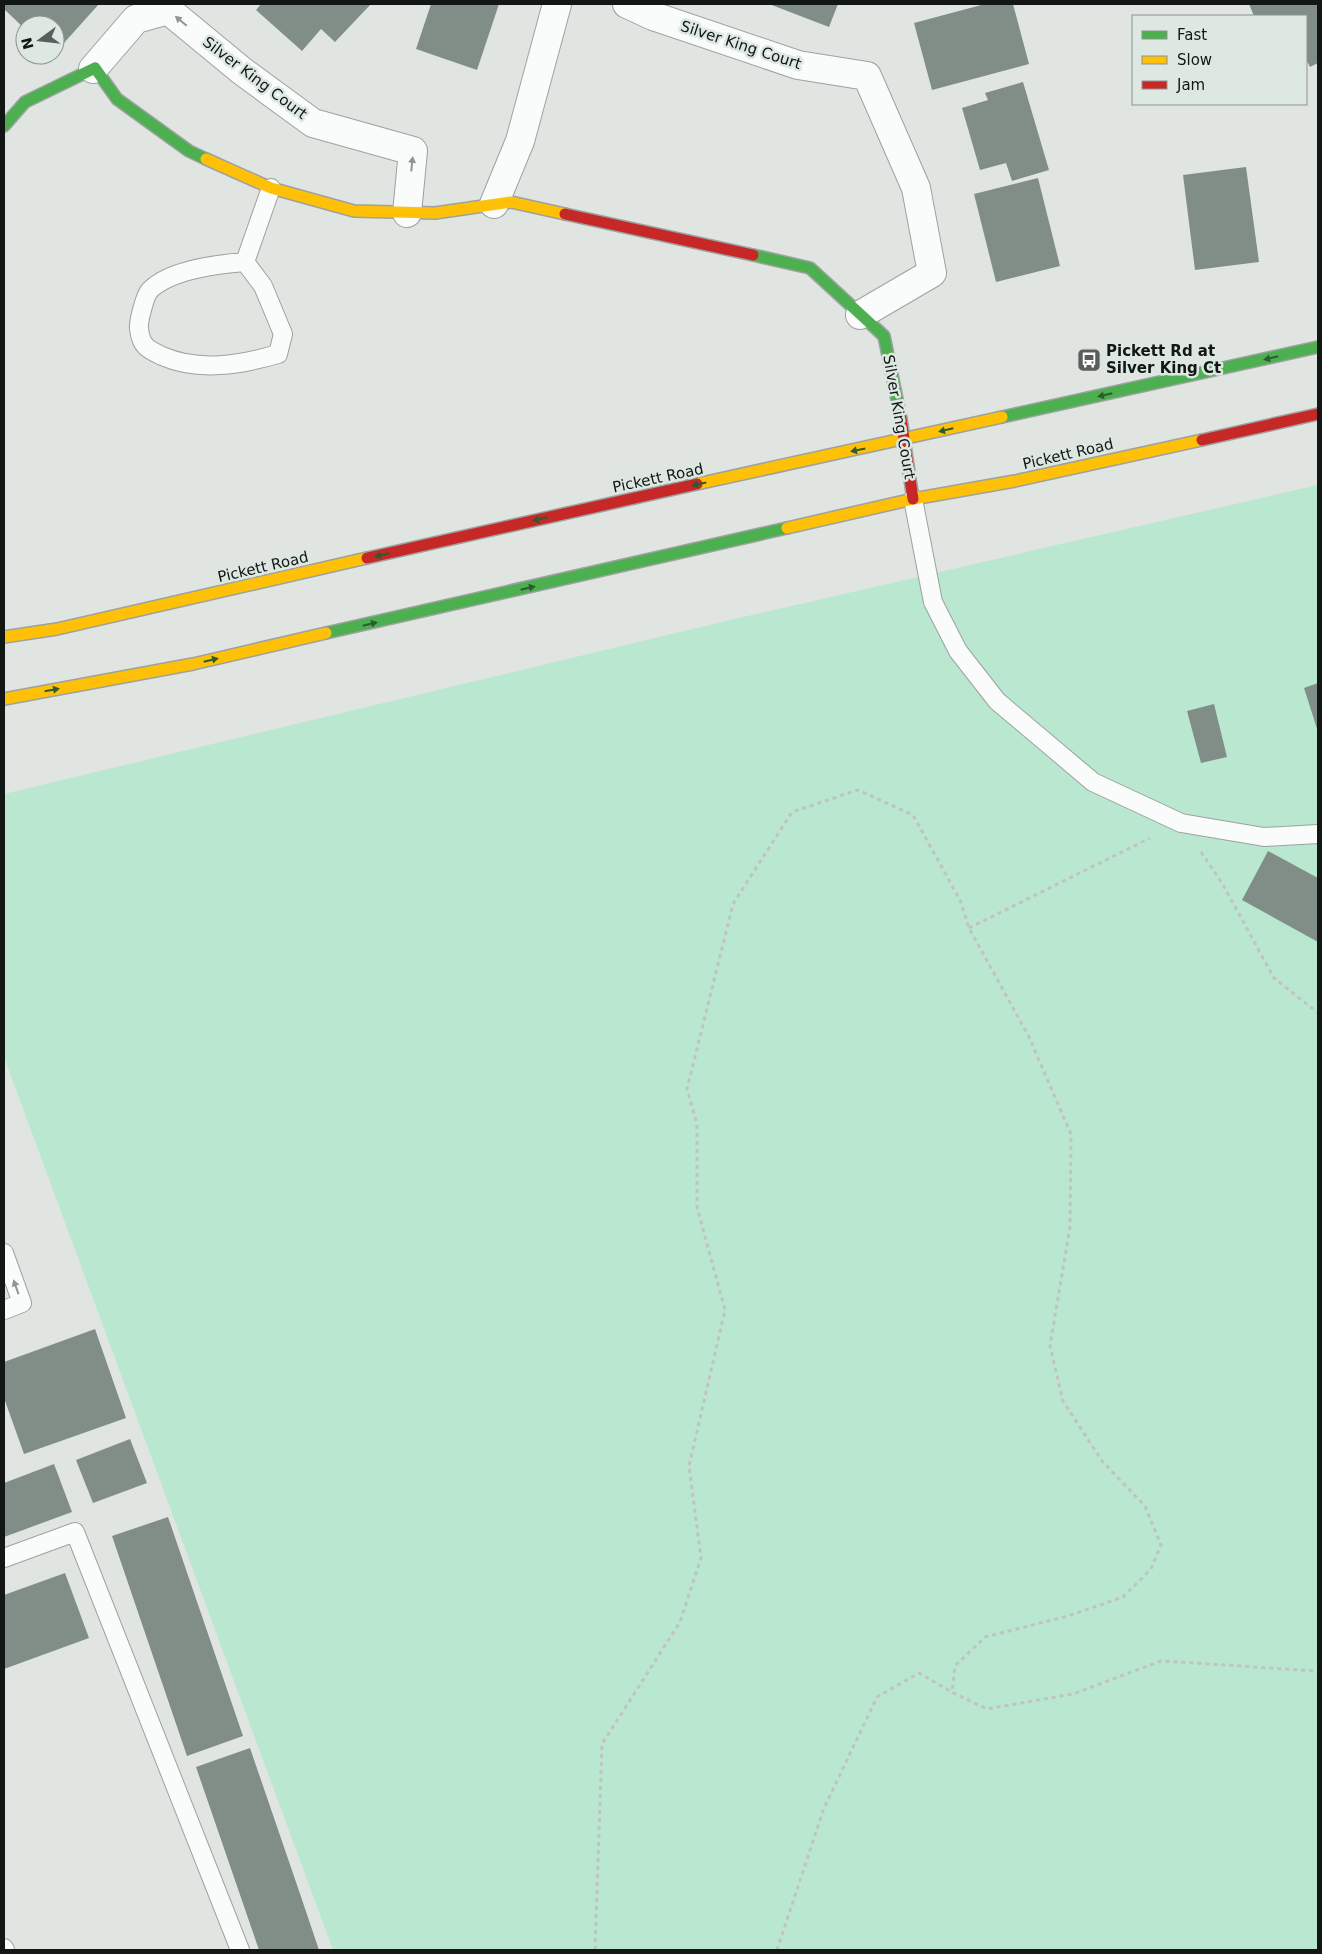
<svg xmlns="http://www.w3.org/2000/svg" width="1322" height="1954" font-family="'DejaVu Sans',sans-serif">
	<rect width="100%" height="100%" fill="#e0e5e2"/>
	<path fill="#bae7cf" d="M1318,485V1950H333L4,1057V794L730,620Z"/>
	<path fill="#808e87" d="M4,4H99L55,53V25H25V29L4,9Z
		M261,4H371L335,42L321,29L302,51L256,10Z
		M431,4H499L477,70L416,49Z
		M769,4H838L829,27Z
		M985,4H1013L1029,64L932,90L914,23Z
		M1249,4H1318V63L1310,67L1306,59V16H1254Z
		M1023,82L1049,170L1012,181L1006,163L980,170L962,108L988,100L985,93Z
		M1246,167L1259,262L1195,270L1183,175Z
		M1038,178L1060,266L996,282L974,194Z
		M1318,683V732L1304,688Z
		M1214,704L1227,757L1201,763L1187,711Z
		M1268,851L1318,878V942L1242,900Z
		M95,1329L126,1418L24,1454L4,1398V1362Z
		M130,1439L147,1483L93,1503L76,1460Z
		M54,1464L72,1512L4,1537V1483Z
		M168,1517L243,1736L187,1756L112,1536Z
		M65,1573L89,1638L4,1669V1595Z
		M250,1748L297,1885L319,1950H259L196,1767Z"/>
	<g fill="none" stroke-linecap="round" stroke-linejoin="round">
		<g stroke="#9da29f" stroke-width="20">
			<path id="lane" d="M245,262L263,286L283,334L278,354C240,365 199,372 162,356C147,349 141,346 139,329C138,322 145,295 150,290C170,270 218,264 245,262L271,188
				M913,499L933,602L958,651L997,701L1093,782L1181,823L1264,837L1318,834
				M4,1253L22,1303L4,1310
				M4,1558L75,1532L240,1950
				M4,1948L5,1950"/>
		</g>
		<g stroke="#9da29f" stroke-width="30">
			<path id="street" d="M627,4L653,16L798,65L867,76L916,188L932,273L860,315
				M93,69L136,19L168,10L242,71L313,123L413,151L407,213
				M494,204L520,141L557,4"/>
		</g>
		<g stroke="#9da29f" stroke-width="14">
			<path id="fast" d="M4,126L25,102L95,68L117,99L189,151L206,159
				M753,255L810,268L884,336L901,419
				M1002,417L1318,347
				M326,633L787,528"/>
		</g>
		<g stroke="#9da29f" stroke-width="14">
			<path id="slow" d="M206,159L271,188L354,211L435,213L511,202L565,214
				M697,484L1002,417
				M787,528L913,499L1015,481L1202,440
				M4,637L57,629L367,558
				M4,699L193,664L326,633"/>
		</g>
		<g stroke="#9da29f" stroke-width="14">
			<path id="jam" d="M565,214L753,255
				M901,419L913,499
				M1202,440L1318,414
				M367,558L697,484"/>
		</g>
		<path stroke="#c1c3c3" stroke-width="3" stroke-dasharray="4 4" stroke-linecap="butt" d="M1201,852L1222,883L1274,978L1318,1013
			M969,928L1150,838
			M595,1950L602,1744L680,1622L701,1558L689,1466L725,1310L697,1207V1124L687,1089L733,904L792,812L858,790L913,815L960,900L969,928L1029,1037L1071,1134L1070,1227L1050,1346L1063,1401L1102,1461L1145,1506L1161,1545L1151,1569L1123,1597L1068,1616L985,1637L955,1666L952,1692L987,1709L1073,1694L1161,1661L1318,1671
			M777,1950L824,1808L877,1697L919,1673L952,1692"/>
		<use href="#lane" stroke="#fafbfb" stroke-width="18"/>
		<use href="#street" stroke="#fafbfb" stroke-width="28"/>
		<use href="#fast" stroke="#4caf50" stroke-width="11"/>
		<use href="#slow" stroke="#ffc107" stroke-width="11"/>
		<use href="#jam" stroke="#c62828" stroke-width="11"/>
	</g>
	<defs><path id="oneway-solid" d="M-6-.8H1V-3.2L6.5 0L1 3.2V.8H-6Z" transform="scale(1.25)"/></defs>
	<g fill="#929493">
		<use href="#oneway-solid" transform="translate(181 21) rotate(-140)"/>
		<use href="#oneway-solid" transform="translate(412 164) rotate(-84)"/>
		<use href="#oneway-solid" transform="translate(16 1287) rotate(-110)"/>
	</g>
	<g fill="#2c5b2f">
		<use href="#oneway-solid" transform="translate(1271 358) rotate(167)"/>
		<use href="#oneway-solid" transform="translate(1105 395) rotate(167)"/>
		<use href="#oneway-solid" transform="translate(946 430) rotate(167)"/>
		<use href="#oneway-solid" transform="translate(858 450) rotate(168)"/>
		<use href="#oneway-solid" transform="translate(699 484) rotate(168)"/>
		<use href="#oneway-solid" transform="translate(540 519) rotate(167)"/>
		<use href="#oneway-solid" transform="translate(382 555) rotate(167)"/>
		<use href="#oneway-solid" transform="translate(528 588) rotate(-13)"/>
		<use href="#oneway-solid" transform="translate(370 624) rotate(-13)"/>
		<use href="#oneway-solid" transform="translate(211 660) rotate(-13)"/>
		<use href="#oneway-solid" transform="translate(52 690) rotate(-10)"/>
	</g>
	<defs>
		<g id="bus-square" transform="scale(1.25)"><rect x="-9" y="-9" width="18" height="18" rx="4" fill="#5a5e5c" stroke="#dde8e2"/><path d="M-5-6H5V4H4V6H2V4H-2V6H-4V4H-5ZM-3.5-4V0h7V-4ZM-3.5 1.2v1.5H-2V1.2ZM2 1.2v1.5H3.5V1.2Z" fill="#fff"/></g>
	</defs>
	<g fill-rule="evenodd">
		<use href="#bus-square" x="1089" y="360"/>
	</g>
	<g text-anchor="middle" stroke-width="5" stroke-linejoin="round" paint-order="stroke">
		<g font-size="15" fill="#121614" stroke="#dde8e2">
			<text transform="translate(741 45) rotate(18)" y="5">Silver King Court</text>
			<text transform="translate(255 78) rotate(37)" y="5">Silver King Court</text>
			<text transform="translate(899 417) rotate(80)" y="5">Silver King Court</text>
			<text transform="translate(1068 454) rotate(-13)" y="5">Pickett Road</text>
			<text transform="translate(658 478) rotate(-12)" y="5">Pickett Road</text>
			<text transform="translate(263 567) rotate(-13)" y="5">Pickett Road</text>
		</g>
		<g font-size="15" font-weight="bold" fill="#121614" stroke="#dde8e2" text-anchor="start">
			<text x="1106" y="356">Pickett Rd at<tspan x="1106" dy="17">Silver King Ct</tspan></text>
		</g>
	</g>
	<rect width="1322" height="1954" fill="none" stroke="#121614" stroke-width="10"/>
	<rect x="1132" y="15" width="175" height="90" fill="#dde8e2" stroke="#8c9490"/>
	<rect x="1142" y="31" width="25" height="8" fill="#4caf50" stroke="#8c9490"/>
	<text x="1177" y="40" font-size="15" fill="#121614">Fast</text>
	<rect x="1142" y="56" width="25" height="8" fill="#ffc107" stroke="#8c9490"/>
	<text x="1177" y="65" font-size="15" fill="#121614">Slow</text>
	<rect x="1142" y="81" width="25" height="8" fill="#c62828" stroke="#8c9490"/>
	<text x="1177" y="90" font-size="15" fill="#121614">Jam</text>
	<g transform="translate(40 40) rotate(255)"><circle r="24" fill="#dde8e2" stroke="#8c9490"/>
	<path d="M0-4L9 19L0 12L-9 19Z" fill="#5a5e5c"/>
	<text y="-8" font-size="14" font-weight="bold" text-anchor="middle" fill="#121614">N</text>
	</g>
</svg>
